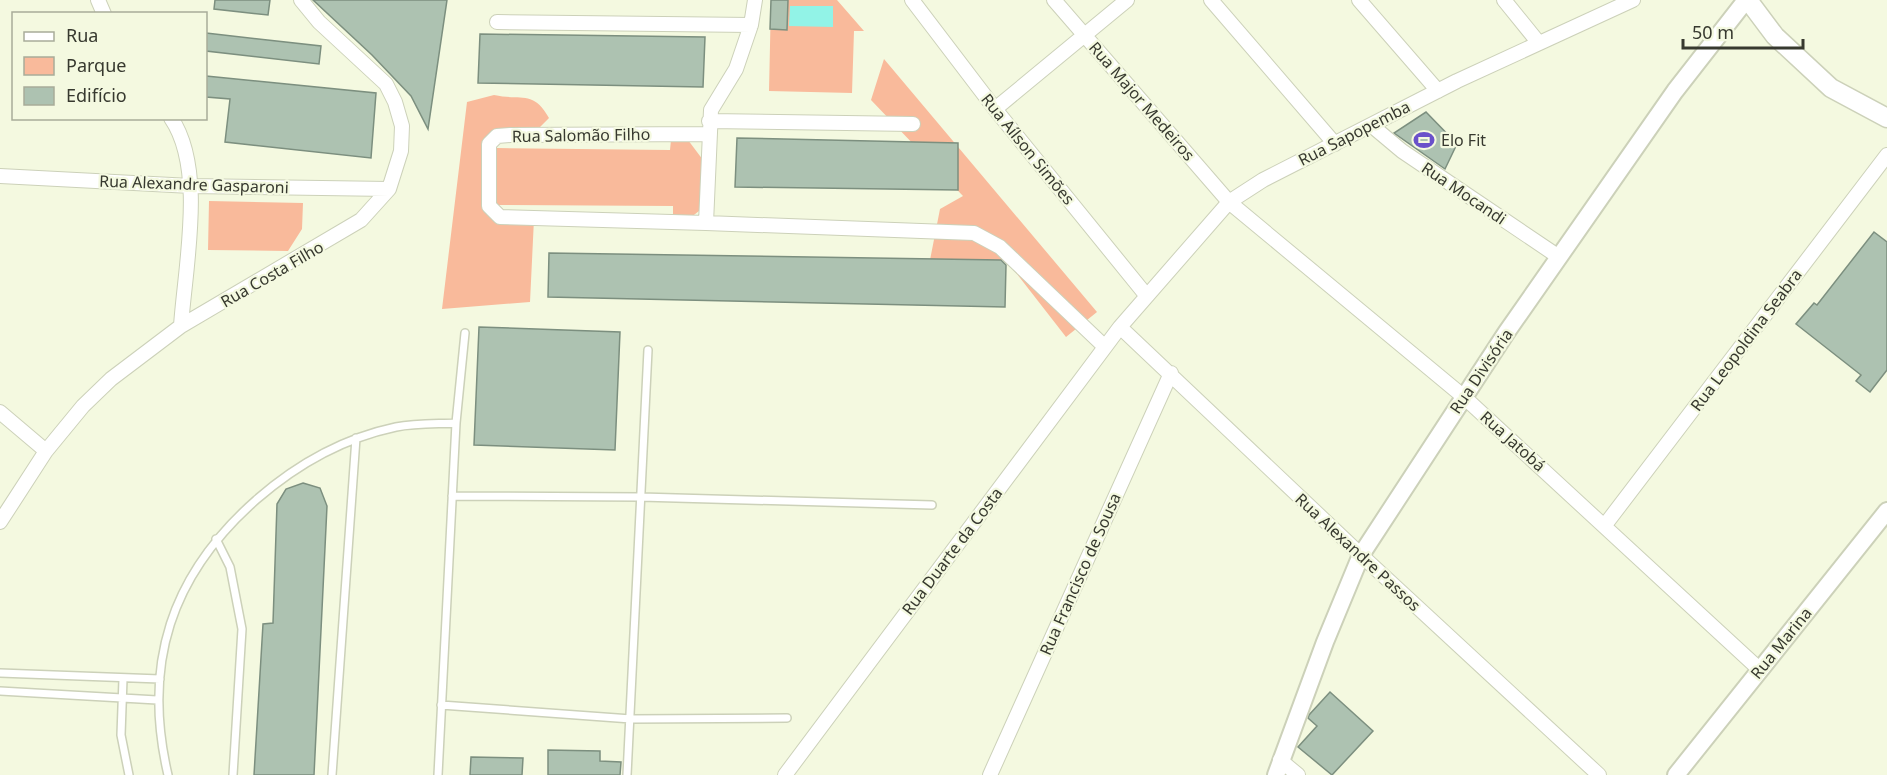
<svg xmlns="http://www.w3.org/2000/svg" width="1887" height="775" font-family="'Noto Sans',sans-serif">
	<rect width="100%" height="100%" fill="#f4f9e0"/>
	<path fill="#f9ba9b" d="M771,0H837L864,31H854L852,93L769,91Z
		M884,59L1097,312L1066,337L1006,260H930L940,209L963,196L871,100Z
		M494,95C521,101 533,89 549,118L535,132H492L489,206L515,218L534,219L530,302L442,309L467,102Z
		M671,140H688L703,160L702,201L699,211L690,218L673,217V206L497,205V148L670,150Z
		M209,201L303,203L302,229L288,251L208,250Z"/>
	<path fill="#92f3e7" d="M790,6H833V27L789,26Z"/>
	<path fill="#adc2b1" stroke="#7c8f7f" stroke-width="1.5" d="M215,0H270L268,15L214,9Z
		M313,0H447L428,129L411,96L372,55Z
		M771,0H788L787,30L770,29Z
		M206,33L321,46L319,64L206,51Z
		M480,34L705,37L703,87L478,83Z
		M206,76L376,93L371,158L225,142L230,99L206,97Z
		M1426,112L1457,144L1445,169L1394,133Z
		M737,138L958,143V190L735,187Z
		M1874,232L1887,242V370L1870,392L1856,381L1861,375L1796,324L1814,303L1817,305Z
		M549,253L1001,260L1006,265L1005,307L548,297Z
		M479,327L620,332L615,450L474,445Z
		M303,483L320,488L327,506L314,775H254L263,624L273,623L277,504L286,489Z
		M1330,692L1373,731L1332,775L1298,747L1317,726L1308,718L1309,715Z
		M548,750L600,751V761L621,762L620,775H548Z
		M471,757L523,758L522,775H470Z"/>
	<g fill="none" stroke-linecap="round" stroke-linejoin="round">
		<g stroke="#ccd1b9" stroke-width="10">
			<path id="service" d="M452,496L641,497L932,505
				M216,539L230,567L242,629L233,775
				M0,673L160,679
				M123,679L121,735L129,775
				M0,691L157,700
				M441,705L631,719L787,718
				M168,775C142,664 171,575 256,500C296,465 344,438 396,427C416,423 436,424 456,423
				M332,775L356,438
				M438,775L456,423L465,333
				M627,775L648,350"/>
		</g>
		<g stroke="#ccd1b9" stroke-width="16">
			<path id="minor" d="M98,0L104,14
				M755,0L751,25L736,69L711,110L706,223L974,233L1000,247L1104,346
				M912,0L995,109L1146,295
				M1054,0L1229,202L1464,397L1759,669
				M1211,0L1335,144
				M1359,0L1438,91
				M1504,0L1538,42
				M497,22L751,25
				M995,109L1127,0
				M171,118C206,169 185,266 181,326
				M709,121L913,124
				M1371,125L1402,151L1559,257
				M0,176L191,186L389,189
				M706,223L500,217L489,206V144L497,136L510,135L709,134
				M1120,327L1361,555L1599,775
				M0,412L46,451
				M0,522L46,451L83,406L111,379L181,326L361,220L389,189L401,151L402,126L395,102L386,84L319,22L301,0
				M1605,525L1887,155
				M1280,760L1298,775
				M785,775L1120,327L1229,202L1263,180L1457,81L1633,0
				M990,775L1171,373"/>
		</g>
		<g stroke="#ccd1b9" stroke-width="20">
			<path id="tertiary" d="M1276,775L1325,642L1361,555L1506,333L1675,91L1746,0
				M1676,775L1887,511"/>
		</g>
		<g stroke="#ccd1b9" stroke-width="21">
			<path id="secondary" d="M1748,0L1775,36L1831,88L1887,118"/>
		</g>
		<use href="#service" stroke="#fff" stroke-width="7"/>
		<use href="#minor" stroke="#fff" stroke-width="14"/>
		<use href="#tertiary" stroke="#fff" stroke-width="16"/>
		<use href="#secondary" stroke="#fff" stroke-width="18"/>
	</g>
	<defs>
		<g id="stadium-bare" transform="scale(1.62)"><path d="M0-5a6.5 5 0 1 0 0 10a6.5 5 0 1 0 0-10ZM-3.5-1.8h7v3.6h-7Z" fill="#6a51ca" stroke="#f4f9e0" stroke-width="2.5" paint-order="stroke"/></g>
	</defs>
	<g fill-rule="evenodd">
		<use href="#stadium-bare" x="1424" y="140"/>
	</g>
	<g text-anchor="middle" stroke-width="4.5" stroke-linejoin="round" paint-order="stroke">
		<g font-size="16" fill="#37392f" stroke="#f4f9e0">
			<text transform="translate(1142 101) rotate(49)" y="6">Rua Major Medeiros</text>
			<text transform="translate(1354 133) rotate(-27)" y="6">Rua Sapopemba</text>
			<text transform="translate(581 135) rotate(-1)" y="6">Rua Salomão Filho</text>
			<text transform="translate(1028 149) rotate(51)" y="6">Rua Aílson Simões</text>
			<text transform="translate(194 184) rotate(2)" y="6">Rua Alexandre Gasparoni</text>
			<text transform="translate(1464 193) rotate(34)" y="6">Rua Mocandi</text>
			<text transform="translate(272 274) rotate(-30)" y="6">Rua Costa Filho</text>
			<text transform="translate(1746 340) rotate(-53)" y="6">Rua Leopoldina Seabra</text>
			<text transform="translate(1481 371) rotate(-56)" y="6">Rua Divisória</text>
			<text transform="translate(1513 441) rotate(42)" y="6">Rua Jatobá</text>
			<text transform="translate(952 551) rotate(-53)" y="6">Rua Duarte da Costa</text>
			<text transform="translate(1358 552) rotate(43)" y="6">Rua Alexandre Passos</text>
			<text transform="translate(1080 574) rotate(-66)" y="6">Rua Francisco de Sousa</text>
			<text transform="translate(1781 643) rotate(-51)" y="6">Rua Marina</text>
		</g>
		<g font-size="16" fill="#37392f" stroke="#f4f9e0" text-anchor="start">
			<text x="1441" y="146">Elo Fit</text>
		</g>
	</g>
	<rect x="12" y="12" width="195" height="108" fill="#f4f9e0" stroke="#a8ac99" stroke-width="1.5"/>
	<rect x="24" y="32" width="30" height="9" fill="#ffffff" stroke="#a8ac99" stroke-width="1.5"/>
	<text x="66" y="42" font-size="18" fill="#37392f">Rua</text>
	<rect x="24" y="57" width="30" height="18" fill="#f9ba9b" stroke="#a8ac99" stroke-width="1.5"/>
	<text x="66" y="72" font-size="18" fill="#37392f">Parque</text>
	<rect x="24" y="87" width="30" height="18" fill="#adc2b1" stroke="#a8ac99" stroke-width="1.5"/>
	<text x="66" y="102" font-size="18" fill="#37392f">Edifício</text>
	<path d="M1683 39v9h120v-9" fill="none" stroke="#37392f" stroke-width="3"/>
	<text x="1692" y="39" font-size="18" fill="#37392f" stroke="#f4f9e0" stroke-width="4.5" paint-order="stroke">50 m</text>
</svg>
